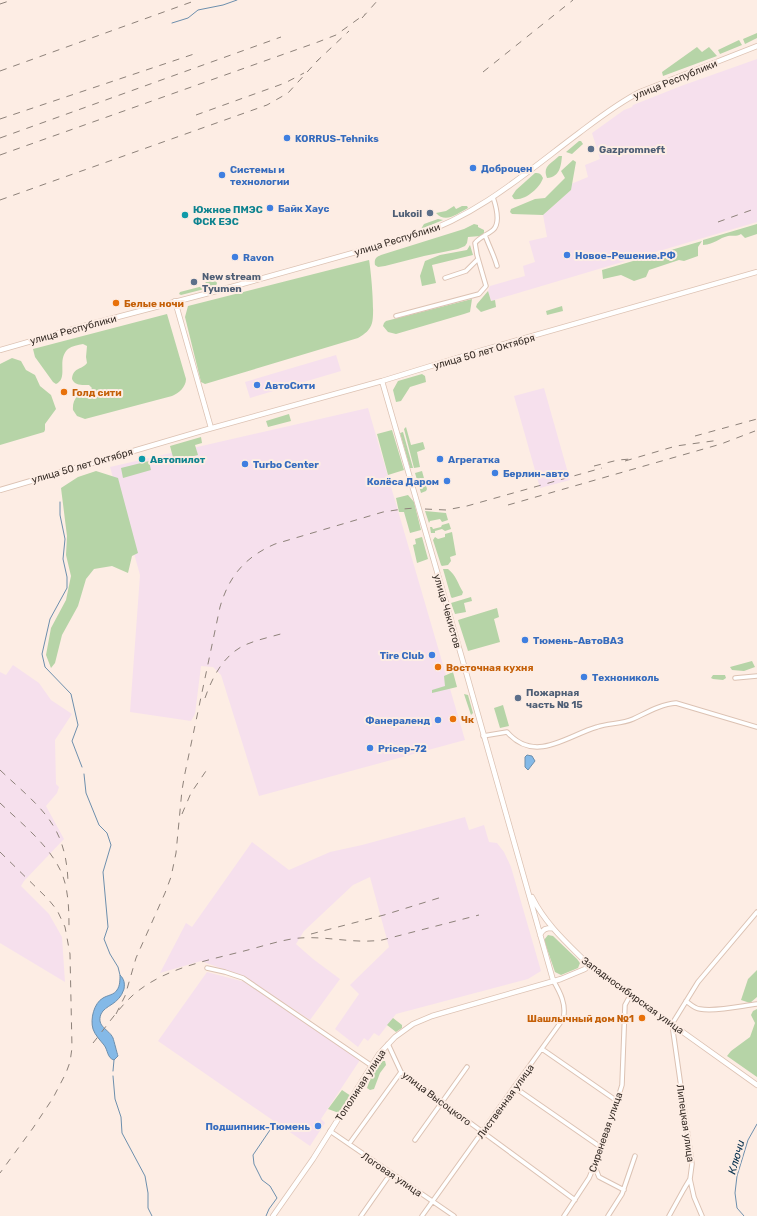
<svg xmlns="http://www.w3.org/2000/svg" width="757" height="1216" font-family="Rubik,sans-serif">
	<rect width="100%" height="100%" fill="#fdede4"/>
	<path fill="#f6e0ed" d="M757,59V222L491,301L488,291L490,286L525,276L523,266L535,262L529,241L547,237L543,215L571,190V184L588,177L585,165L600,159L592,133L624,110L632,107L633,105L681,86Z
		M336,355L341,371L250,398L245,382Z
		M544,388L570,480L540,488L514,396Z
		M368,408L465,740L259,796L221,675L213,667L201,666L195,714L191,721L130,712L140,575L110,467Z
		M13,665L39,683L51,700L72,714L55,740L56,784L59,787L57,793L46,806L64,839L24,881L21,886L49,914L62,937L65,982L0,943V672L6,675Z
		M465,817L469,830L484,825L489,842L497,843L504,852L511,867L541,971L528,979L396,1014L379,1036L374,1033L368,1041L364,1038L358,1047L335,1029L359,994L350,985L389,947L370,877L353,885L304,931L296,944L313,959L340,979L310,1020L245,977L201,961L160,973L186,923L192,927L252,842L289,870L330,852L362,845Z
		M207,972L245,982L360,1060L321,1119L325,1123L310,1146L158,1041Z"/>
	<path fill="#b6d4a7" d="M757,33V38L745,44L743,39Z
		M739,40L742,45L720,54L718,50Z
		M697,47L702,52L709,47L717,56L663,76L662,72Z
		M579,141H581L583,144L572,154L566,152Z
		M559,156H562C561,166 560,177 547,178C542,166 552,163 559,156Z
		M573,160L576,162L571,190L543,215L512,214L510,212L511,209L535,199L545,198L565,178L561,171Z
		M535,173C540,173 541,174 543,178C540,188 525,201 514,199L512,196L516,190Z
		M454,206L456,209L462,206H467L468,208C458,213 446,224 436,213L446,211Z
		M438,219L443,220L421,229L424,224Z
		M474,224L478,225V227L484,230V234L480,236L468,237L467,243L465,246L458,249L424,256L385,266L378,267L375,265C374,259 376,257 381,255L464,229Z
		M757,224V234L745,238L741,234C736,237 733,235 728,236C719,238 715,244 703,245V240Z
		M702,241L698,247V256L684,261L679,260L649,270L646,277L634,281L621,275L603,279L602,270Z
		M470,245L473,255L432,265L436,283L422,286L420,276L425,261L440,255L467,250Z
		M369,260C371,270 375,313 372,323C370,330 365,334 358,338L205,384L201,382L185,317L188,306Z
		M215,280L217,283L216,286L181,295L179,294L180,292L203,286L206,282Z
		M488,291L491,301L495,300L496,307L481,312L476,307L477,304Z
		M472,299L470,312L464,314L396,334L388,332L383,326L384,323L386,321Z
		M562,306L563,311L547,315L546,311Z
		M167,314L186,379C186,387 179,393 172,396L85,419L77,416L73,410C72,399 79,392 89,392L92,388L89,385C82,385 75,386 72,379C73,367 82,370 87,363L86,357L87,346L83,344C78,345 72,346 68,349C56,360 69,378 56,384L53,382L35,357L33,349Z
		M12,358L21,361L26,370L35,375L40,386L51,395L56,409L45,424V430L44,432L0,445V364Z
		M422,374L425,376L426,382L410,387L401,401L396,402L393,390L398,381Z
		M289,414L291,421L268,427L266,421Z
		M406,427L411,445L423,442L425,449L417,452L420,467L414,468L404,429Z
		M392,430L404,470L388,475L377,434Z
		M403,432L413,468H410L400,433Z
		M201,437L202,443L195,445L198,455L174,461L170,446Z
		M149,461L151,470L123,478L121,468Z
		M96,471L118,478L138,553L132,556L128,573L112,566L94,569L86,579L78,606L62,635L55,663L51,668L46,655L51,628L66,600L71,576L66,555L67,536L61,488L78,477Z
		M422,471L427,489L426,491L421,493L415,473Z
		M408,495L414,502L421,530L410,533L404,512H399L396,498Z
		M425,511L446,513L448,520L442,522L440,519L430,521L429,523Z
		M449,523L451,529L445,531L442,529L435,531V533H431L430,527H432L433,529L441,527L442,525Z
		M452,532L456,555L450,557L451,561L448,565L442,566L441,565L433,540L435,537L438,539L445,537V534Z
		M422,537L428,559L417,563L413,545L416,544L415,539Z
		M443,569H448C456,575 458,584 463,592L462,595L452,598L451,597Z
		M471,597L472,601L464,603L466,612L455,614L451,603Z
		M497,608L499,617L494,619L500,642L468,651L458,620Z
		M752,661L755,667L744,671L732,670L730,667Z
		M453,672L457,687L432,693V690L445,686L444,676Z
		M713,675H725L726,678L723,680L713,679L711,678Z
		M464,694L468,695L473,713L471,715Z
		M503,705L509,726L500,728L494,708Z
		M548,935L553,936L577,959L580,963L578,968L561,975L555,972L544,940Z
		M757,970V997L750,1003L741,1000L748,979Z
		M757,1009V1077L727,1056L731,1051L750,1037L755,1023L751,1015L753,1011Z
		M393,1018L402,1025V1028L396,1032L387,1025Z
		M381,1061H385L386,1065L380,1073L374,1089L370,1090L367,1088L371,1077Z
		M342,1090L351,1096L339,1113L328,1109Z"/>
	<path fill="#84b9e7" stroke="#6d8fad" d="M527,755L532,756L535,761L528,770L525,767V757Z
		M120,975C124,979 125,983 124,989C119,1005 105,1005 101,1014C96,1027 109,1029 113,1038C114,1041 117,1053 118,1056L114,1060C107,1058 108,1050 104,1045C100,1040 95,1035 93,1029C90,1019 94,1003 103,998C108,995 114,995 117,990C120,986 120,980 120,975Z"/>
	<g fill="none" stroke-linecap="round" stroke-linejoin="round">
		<path stroke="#6d8fad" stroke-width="1" d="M172,23L188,18L198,10L223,5L237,0
			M60,502V515L65,539L63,559L67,577V588L50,619L42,654L45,667L71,694L78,725L72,741L82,767
			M84,774L86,793L99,825L107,833L111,845L103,872L108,927L104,939L110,954L118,967L120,975
			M113,1071L114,1060
			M113,1076L115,1099L121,1117L122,1133L145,1176L148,1193V1208L152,1216
			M266,1216L269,1209L277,1198L270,1186L262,1180L254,1164L253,1155L270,1130
			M744,1216L737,1208L735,1193L737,1176L748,1140L757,1124"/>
		<g stroke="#dcc2b3" stroke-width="5.5">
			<path id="minor" d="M485,235C489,246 494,255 497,266
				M445,278L466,271L478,259
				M396,316L479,294L486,286L477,255L475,243C480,237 487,235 493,230C501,223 496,206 493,197
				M735,678L757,676
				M483,736L507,732C535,764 566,736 597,727C609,723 622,724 633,719C646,713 661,704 676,703L757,727
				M207,968L225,972L243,978L372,1066
				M686,1001C690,1004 695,1009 700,1009C716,1012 741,1006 757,1004
				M388,1044L401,1072L575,1200
				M542,1049L617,1101
				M514,1087L602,1148
				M330,1131L454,1216
				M415,1140L467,1067
				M349,1144L401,1072
				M595,1167L599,1177L624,1190
				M690,1179L694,1197L702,1216
				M361,1216L391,1173
				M422,1216L563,1019C567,1005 560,992 553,980
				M564,1216L589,1178L605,1141L617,1101L622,1085L625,1005L631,994
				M608,1216L622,1194L635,1156
				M669,1216L684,1189L690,1179L692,1164L672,1024L698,982L757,912"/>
		</g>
		<g stroke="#dcc2b3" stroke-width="6">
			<path id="major" d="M175,301L211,428
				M0,350L91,324L224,289L417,235C479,215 528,171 579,133C599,118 618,103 640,92L757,46
				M382,381L464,665L553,980
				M0,490L205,430L382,381L483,350L757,272
				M532,897C546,925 568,944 589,965L757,1085
				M540,935C543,929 546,928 552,928
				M273,1216L313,1159L379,1054L395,1037L413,1024L432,1016L561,979L585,969L589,965"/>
		</g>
		<use href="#minor" stroke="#fff" stroke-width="3.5"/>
		<use href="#major" stroke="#fff" stroke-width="4.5"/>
		<path stroke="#8e827a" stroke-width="1" stroke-dasharray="7 7" stroke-linecap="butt" d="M0,4L12,0
			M362,18L378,0
			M316,62L349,31
			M0,71L197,0
			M483,72L573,0
			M196,115L285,83L304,73
			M0,119L197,53
			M0,138L281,37
			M0,155L318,42L336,35L365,14
			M0,200L267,105L288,93L319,59
			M718,222L757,208
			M695,436L757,419
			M625,461L676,446L720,440
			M594,466L618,460L631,459
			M508,505L721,444L755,431
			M425,509L446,510L467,506L602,468
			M205,698C212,678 223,656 243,646C255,640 271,637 284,633
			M0,770C39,807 66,823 68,882
			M0,803C23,825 57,851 65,883C69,899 69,915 69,932
			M182,814L191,793L208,768
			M0,852L48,899L57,910L65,927L70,954L72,1048L70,1062L66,1073L53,1098L33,1128L0,1173
			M311,934L384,915L442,897
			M116,1014L125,996L136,958L165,893L171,877L176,853L182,790L185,773L220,607C229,576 245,557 275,544L383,512L403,509L415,508
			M93,1043C106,1027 117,1010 132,996C162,969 205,961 244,951C260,947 284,939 300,938C328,936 354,944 382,940L479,915"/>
	</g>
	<g fill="#3f7fe0" stroke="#fdede4" stroke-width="1.5">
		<circle cx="287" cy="138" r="4"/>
		<circle cx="473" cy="168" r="4"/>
		<circle cx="222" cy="175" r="4"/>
		<circle cx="270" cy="208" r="4"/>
		<circle cx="567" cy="255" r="4"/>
		<circle cx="235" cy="257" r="4"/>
		<circle cx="257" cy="385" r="4"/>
		<circle cx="440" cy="459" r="4"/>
		<circle cx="245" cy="464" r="4"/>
		<circle cx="495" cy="473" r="4"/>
		<circle cx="447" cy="481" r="4"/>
		<circle cx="525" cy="640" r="4"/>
		<circle cx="432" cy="655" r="4"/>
		<circle cx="584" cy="677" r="4"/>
		<circle cx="438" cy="720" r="4"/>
		<circle cx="370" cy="748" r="4"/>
		<circle cx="318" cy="1126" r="4"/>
	</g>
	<g fill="#5c6f8a" stroke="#fdede4" stroke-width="1.5">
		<circle cx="591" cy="149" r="4"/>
		<circle cx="430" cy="213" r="4"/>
		<circle cx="194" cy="282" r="4"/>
		<circle cx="518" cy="698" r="4"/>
	</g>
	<g fill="#0f9aa8" stroke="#fdede4" stroke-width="1.5">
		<circle cx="185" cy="215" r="4"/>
		<circle cx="142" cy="459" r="4"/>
	</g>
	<g fill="#e8710a" stroke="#fdede4" stroke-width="1.5">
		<circle cx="116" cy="303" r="4"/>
		<circle cx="64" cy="392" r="4"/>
		<circle cx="438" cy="667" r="4"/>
		<circle cx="453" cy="719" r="4"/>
		<circle cx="642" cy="1018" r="4"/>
	</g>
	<g text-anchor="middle" stroke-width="4" stroke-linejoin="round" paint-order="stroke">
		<g font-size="10" fill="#362c26" stroke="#fdede4">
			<text transform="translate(675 79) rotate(-22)" y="4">улица Республики</text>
			<text transform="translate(397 239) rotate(-17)" y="4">улица Республики</text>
			<text transform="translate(73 329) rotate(-15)" y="4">улица Республики</text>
			<text transform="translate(484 351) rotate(-16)" y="4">улица 50 лет Октября</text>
			<text transform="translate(82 465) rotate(-16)" y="4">улица 50 лет Октября</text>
			<text transform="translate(448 611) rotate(74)" y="4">улица Чекистов</text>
			<text transform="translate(633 995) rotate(36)" y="4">Западносибирская улица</text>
			<text transform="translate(360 1085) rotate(-57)" y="4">Тополиная улица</text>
			<text transform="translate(437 1098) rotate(37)" y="4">улица Высоцкого</text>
			<text transform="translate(505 1101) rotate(-54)" y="4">Лиственная улица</text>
			<text transform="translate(686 1123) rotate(82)" y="4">Липецкая улица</text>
			<text transform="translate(605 1132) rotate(-71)" y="4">Сиреневая улица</text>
			<text transform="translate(392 1174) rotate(34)" y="4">Логовая улица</text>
		</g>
		<g font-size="10" font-weight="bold" fill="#366cbe" stroke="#fdede4" text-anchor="start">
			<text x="295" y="142">KORRUS-Tehniks</text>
			<text x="481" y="172">Доброцен</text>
			<text x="230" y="173">Системы и<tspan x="230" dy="12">технологии</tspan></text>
			<text x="278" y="212">Байк Хаус</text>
			<text x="575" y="259">Новое-Решение.РФ</text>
			<text x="243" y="261">Ravon</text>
			<text x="265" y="389">АвтоСити</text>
			<text x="448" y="463">Агрегатка</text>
			<text x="253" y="468">Turbo Center</text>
			<text x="503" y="477">Берлин-авто</text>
			<text x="439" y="485" text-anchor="end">Колёса Даром</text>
			<text x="533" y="644">Тюмень-АвтоВАЗ</text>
			<text x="424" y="659" text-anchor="end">Tire Club</text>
			<text x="592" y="681">Технониколь</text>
			<text x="430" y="724" text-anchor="end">Фанераленд</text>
			<text x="378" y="752">Pricep-72</text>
			<text x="310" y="1130" text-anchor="end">Подшипник-Тюмень</text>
		</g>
		<g font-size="10" font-weight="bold" fill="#4e5e75" stroke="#fdede4" text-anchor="start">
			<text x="599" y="153">Gazpromneft</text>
			<text x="422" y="217" text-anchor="end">Lukoil</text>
			<text x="202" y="280">New stream<tspan x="202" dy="12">Tyumen</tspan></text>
			<text x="526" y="696">Пожарная<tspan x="526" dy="12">часть № 15</tspan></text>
		</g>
		<g font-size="10" font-weight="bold" fill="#0d838f" stroke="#fdede4" text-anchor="start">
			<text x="193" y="213">Южное ПМЭС<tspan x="193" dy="12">ФСК ЕЭС</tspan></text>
			<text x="150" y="463">Автопилот</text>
		</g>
		<g font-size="10" font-weight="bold" fill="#c56008" stroke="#fdede4" text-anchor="start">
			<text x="124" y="307">Белые ночи</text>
			<text x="72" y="396">Голд сити</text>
			<text x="446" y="671">Восточная кухня</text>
			<text x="461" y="723">Чк</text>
			<text x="634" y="1022" text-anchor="end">Шашлычный дом №1</text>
		</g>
		<g font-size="11" font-style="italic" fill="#06304e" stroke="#fdede4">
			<text transform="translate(736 1157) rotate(-74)" y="4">Ключи</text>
		</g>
	</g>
</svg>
